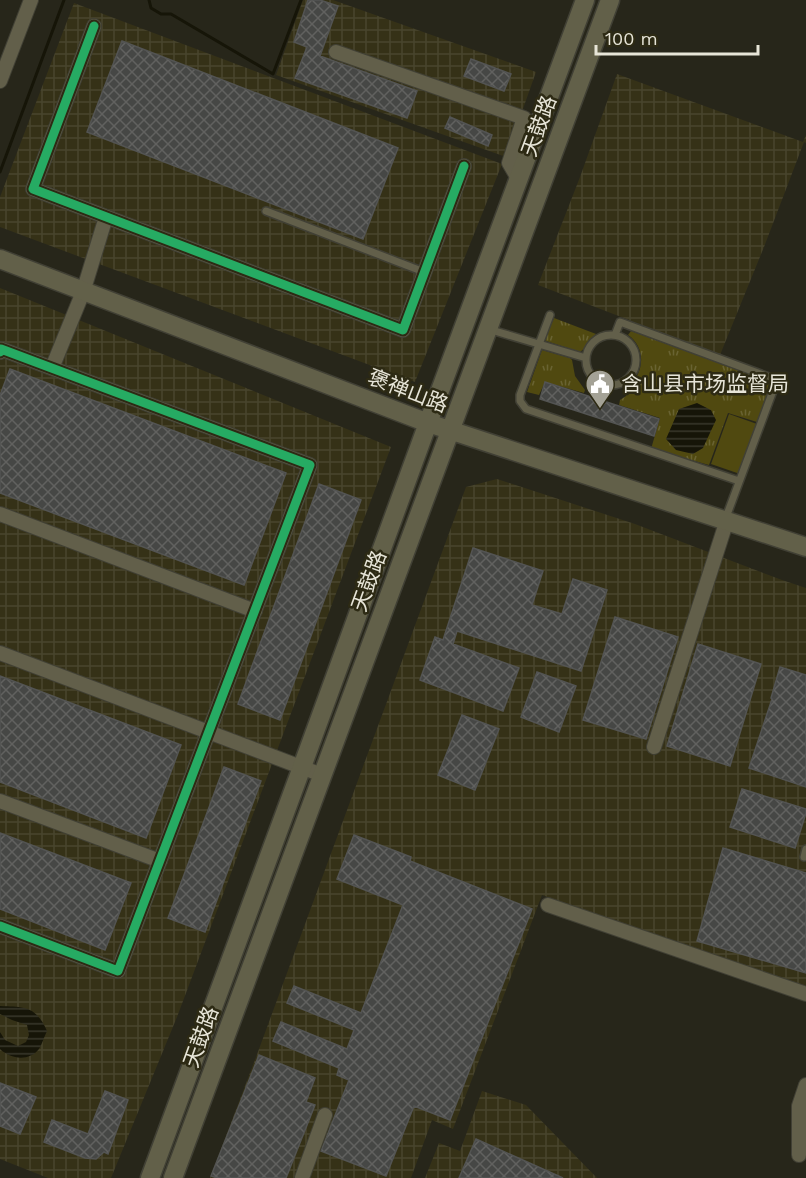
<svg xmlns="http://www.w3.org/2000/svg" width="806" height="1178" font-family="'Work Sans','Noto Sans SC',sans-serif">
	<defs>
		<pattern id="industrial-grid" width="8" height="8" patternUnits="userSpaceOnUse" patternTransform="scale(1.5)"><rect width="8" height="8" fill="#353117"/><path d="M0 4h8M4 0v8" fill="none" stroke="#48452d"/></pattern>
		<pattern id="grass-tufts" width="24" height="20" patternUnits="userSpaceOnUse" patternTransform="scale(1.5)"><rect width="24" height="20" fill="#504910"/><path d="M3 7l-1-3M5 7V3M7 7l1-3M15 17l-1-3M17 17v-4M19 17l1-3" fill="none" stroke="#696332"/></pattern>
		<pattern id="water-rules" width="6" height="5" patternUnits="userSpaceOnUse" patternTransform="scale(1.5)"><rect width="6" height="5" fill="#161508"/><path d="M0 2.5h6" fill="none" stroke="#38372b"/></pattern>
		<pattern id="building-cross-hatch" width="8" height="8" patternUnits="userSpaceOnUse" patternTransform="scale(1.5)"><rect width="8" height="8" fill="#464745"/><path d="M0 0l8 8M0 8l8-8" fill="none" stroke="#61615f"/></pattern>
	</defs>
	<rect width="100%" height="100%" fill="#27261a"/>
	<path fill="url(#industrial-grid)" d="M303,0H333L536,72L506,157L276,75Z
		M74,3L502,164L415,382L0,227V197Z
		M617,74L803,142L806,135V143L804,142L764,247L720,355L538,285L580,177Z
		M0,288L391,447L177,1017L111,1178H48L0,1159Z
		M497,479L635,524L782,580L806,588V991L542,895L453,1129L432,1120L411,1178H210L259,1049L466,487Z
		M482,1091L526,1105L597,1178H425L439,1143L460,1151Z"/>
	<path fill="url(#grass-tufts)" d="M554,318L596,334C591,339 585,349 580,352L546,341L545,338Z
		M631,331L765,380L771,387L757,422L728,413L709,465L651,449L660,418L619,405L620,400L626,396C628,386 630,387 635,379C645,365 643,345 628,335Z
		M542,350L570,358L572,360L575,376L585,390L584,393L545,382L539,395L527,392Z"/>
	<path fill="#504910" d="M729,414L757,424L740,474L711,464Z"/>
	<path fill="url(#water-rules)" d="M697,403L711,410L716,420L703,448L693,454L676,450L666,439L679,409Z
		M0,1006C25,1007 36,1006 47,1031C44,1037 42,1044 39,1049C29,1062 10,1059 0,1049V1032L5,1040L18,1046L26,1042L29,1035L27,1025L12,1020L0,1014Z"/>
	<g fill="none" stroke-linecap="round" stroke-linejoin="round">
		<path stroke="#161508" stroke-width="3" d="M149,0L151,8L161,14H171L273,74L301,0
			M0,172L64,0"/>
	</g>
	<path fill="url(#building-cross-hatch)" stroke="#535453" stroke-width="1.5" d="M308,0H320L338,6L320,56L417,91L407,118L295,78L307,47L294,42Z
		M122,41L398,148L363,239L87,132Z
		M471,59L511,74L504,91L464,76Z
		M450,117L492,135L488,146L445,128Z
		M10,369L286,473L244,585L0,493V395Z
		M545,382L659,419L654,436L540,399Z
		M319,484L361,500L280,720L238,704Z
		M473,548L543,571L532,605L562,614L573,579L607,590L581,671L457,631L453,644L519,668L503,711L420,680L435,637L443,640Z
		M615,617L678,637L646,739L583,720Z
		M698,644L761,664L730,766L667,746Z
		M780,667L806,675V787L749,768L772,699L771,698Z
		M537,672L576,686L559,732L521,717Z
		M0,676L181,745L146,838L0,782Z
		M462,715L499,729L475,790L438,775Z
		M224,767L261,781L205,932L168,918Z
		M742,789L806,809V813L795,848L730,827Z
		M0,833L131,883L105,950L0,909Z
		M354,835L411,857L410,861L532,909L450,1120L414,1106L386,1176L321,1151L349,1080L337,1075L339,1068L273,1041L281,1022L347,1049L354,1030L287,1003L294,986L361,1013L403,905L337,879Z
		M723,848L806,873V973L697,941Z
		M259,1055L315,1078L306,1102L315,1105L286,1178H217L211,1176Z
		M0,1083L36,1097L20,1134L0,1126Z
		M105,1091L128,1100L108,1154L104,1152L96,1159L85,1158L44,1142L52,1120L88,1134Z
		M476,1139L563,1178H459Z"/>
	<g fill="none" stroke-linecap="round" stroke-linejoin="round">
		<g stroke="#414035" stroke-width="10">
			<path id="service" d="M266,211L424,272
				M550,315L520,395V401L526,409L739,481
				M488,329L586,358
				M615,335L620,322L777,380L725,520
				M586 360a25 25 0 1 1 50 0a25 25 0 1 1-50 0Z
				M804,857L806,849"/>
		</g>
		<g stroke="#414035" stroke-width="16">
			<path id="minor" d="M94,26L33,189L403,330L464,166
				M336,52L524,118L509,163L519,180
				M0,81L31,0
				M0,352L1,349L310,465L118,971L0,926
				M52,368L83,292L106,217
				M0,514L255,611
				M0,653L322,775
				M654,747L727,520
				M0,801L160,861
				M548,905L806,994
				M799,1155V1106L806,1085
				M302,1178L325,1115"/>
		</g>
		<g stroke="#414035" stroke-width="21">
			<path id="secondary" d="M0,259L428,423L806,547
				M150,1178L302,767L428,423L585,0
				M173,1178L610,0"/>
		</g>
		<use href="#service" stroke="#625f4a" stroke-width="7"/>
		<use href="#minor" stroke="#625f4a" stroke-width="14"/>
		<use href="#secondary" stroke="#626049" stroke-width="18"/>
		<g stroke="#2d2a14" stroke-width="13">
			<path id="cycleway" d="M94,26L33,189L403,330L464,166
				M0,352L1,349L310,465L118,971L0,926"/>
		</g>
		<use href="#cycleway" stroke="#26ab63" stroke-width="9"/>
	</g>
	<defs>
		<g id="civic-pin" transform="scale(1.5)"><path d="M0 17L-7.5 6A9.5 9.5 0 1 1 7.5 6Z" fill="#a4a296" stroke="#2d2a14"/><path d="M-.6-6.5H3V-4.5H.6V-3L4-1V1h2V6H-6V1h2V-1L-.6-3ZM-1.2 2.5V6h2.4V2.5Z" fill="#fff"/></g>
	</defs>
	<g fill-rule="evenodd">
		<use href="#civic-pin" x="600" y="384"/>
	</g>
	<g text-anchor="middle" stroke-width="5" stroke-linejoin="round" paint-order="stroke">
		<g font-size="21" fill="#e7e5d8" stroke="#2d2a14">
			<text transform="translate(539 126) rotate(-70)" y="7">天鼓路</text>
			<text transform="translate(408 391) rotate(21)" y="7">褒禅山路</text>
			<text transform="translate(369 581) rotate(-70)" y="7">天鼓路</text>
			<text transform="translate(201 1037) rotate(-70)" y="7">天鼓路</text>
		</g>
		<g font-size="21" fill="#e7e5d8" stroke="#2d2a14" text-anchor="start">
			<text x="621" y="391">含山县市场监督局</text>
		</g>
	</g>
	<path d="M596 45v9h162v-9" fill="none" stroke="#e7e5d8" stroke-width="3"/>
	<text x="605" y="45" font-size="18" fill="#e7e5d8" stroke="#2d2a14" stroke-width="4.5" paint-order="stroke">100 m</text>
</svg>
